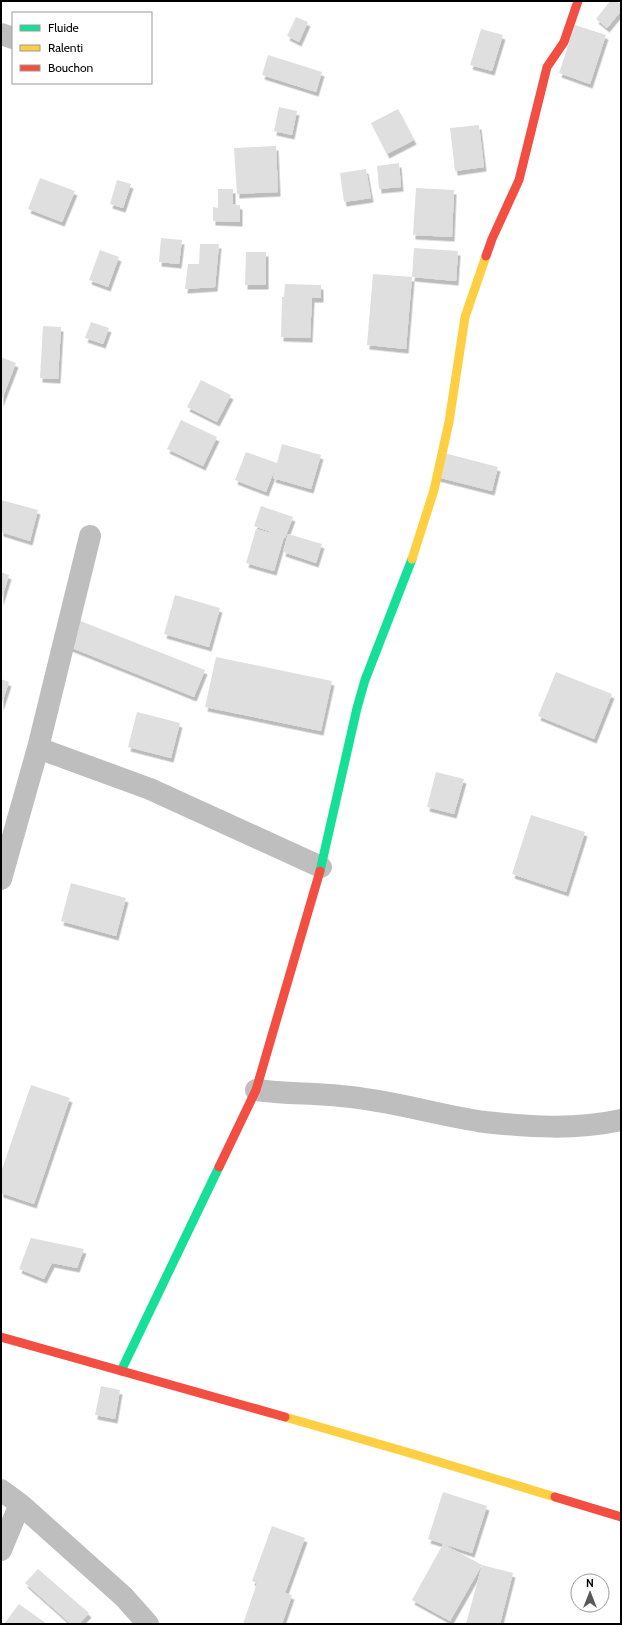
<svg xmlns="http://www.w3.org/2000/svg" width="622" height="1625" font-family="Cabin,sans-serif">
	<defs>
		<filter id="shadow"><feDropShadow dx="2.5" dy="4.5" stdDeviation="0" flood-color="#0004"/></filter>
	</defs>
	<rect width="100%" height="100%" fill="#fff"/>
	<path fill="#dfdfdf" filter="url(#shadow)" d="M610,1H618L621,4V11L607,28L596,19Z
		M296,17L308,22L299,42L287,36Z
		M575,25L606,35L590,84L559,73Z
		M481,29L503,35L492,71L470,65Z
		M268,55L322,72L316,92L262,75Z
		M279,107L297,111L292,135L274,131Z
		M398,109L414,140L387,154L371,123Z
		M479,125L484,167L455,171L450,128Z
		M276,146L278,192L237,194L234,148Z
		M399,163L401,187L379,189L377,166Z
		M366,169L371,198L344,202L340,173Z
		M40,178L75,191L62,222L28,209Z
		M117,180L131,184L123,208L110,204Z
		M416,188L454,190L452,237L413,235Z
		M218,189H233V204L240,205V222L213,221V207L218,208Z
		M161,238L182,240L179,264L159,262Z
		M200,244H219L215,287L185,289L188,264H199Z
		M414,248L458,251L456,281L412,277L406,349L367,345L373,274L412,277Z
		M100,250L119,257L108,287L89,280Z
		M246,252H266V285H245Z
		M285,284L321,285V298H312L310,338L281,337L282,297H284Z
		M91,322L109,328L103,344L85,338Z
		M43,326L61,327L58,379L40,378Z
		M1,357L16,363L1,402Z
		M201,380L231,395L217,422L187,407Z
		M181,420L217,437L203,466L167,449Z
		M282,444L321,455L311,489L273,478L276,466L266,492L235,480L246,452L277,463Z
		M444,453L498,467L492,491L437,477Z
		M1,500L38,510L30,541L1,532Z
		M261,506L293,517L285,538L284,537L274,571L246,563L256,529L279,535L254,526Z
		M288,534L322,544L316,563L283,552Z
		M1,572L9,575L1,601Z
		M175,595L220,608L209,647L164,634Z
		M78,620L205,670L194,697L67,646Z
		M216,657L332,681L321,731L205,707Z
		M556,672L612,694L594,739L538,716Z
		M1,679L9,682L1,706Z
		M137,712L180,723L171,758L128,747Z
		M436,772L464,779L454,814L427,807Z
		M531,815L585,832L566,892L512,874Z
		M71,883L126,898L116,936L61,921Z
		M31,1085L70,1098L34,1204L1,1193V1172Z
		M31,1238L84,1249L77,1268L52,1263L44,1279L19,1269Z
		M101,1386L120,1390L115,1419L95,1415Z
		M443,1492L487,1506L472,1553L428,1539Z
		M272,1526L305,1538L285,1593L292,1595L282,1624H243L257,1583L252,1581Z
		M443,1544L482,1565L450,1621L412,1600Z
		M482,1565L513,1573L500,1624H466Z
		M38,1569L89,1613L79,1624H71L25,1583Z
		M19,1604L47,1624H4Z"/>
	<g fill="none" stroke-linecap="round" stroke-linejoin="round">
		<path stroke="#bebebe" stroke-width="22" d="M1,34L13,38
			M38,748L150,789L321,867
			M1,879L38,748L90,536
			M256,1090C285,1094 313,1093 341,1096C390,1100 437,1115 485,1122C529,1127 577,1130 621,1120
			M1,1490L20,1504L124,1597L148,1624
			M1,1550L20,1504"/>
		<path stroke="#16e098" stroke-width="9" d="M320,871L357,708L365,680L412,559
			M121,1371L219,1167"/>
		<path stroke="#ffcf43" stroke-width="9" d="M412,559L434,490L449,422L465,317L486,256
			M285,1417L403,1451L555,1497"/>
		<path stroke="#f24e42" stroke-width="9" d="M486,256L492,239L519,180L547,67L564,42L578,1
			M219,1167L256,1090L320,871
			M1,1337L285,1417
			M555,1497L621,1517"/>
	</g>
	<rect width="622" height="1625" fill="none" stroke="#000000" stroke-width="4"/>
	<rect x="12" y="12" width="140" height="72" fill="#ffffff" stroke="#999999"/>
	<rect x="20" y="25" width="20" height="6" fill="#16e098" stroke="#999999"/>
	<text x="48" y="32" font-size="12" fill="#000000">Fluide</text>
	<rect x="20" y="45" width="20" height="6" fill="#ffcf43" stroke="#999999"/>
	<text x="48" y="52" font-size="12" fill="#000000">Ralenti</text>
	<rect x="20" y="65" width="20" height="6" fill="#f24e42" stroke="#999999"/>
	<text x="48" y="72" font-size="12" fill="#000000">Bouchon</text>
	<g transform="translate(590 1593)"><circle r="19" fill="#ffffff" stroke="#999999"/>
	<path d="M0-3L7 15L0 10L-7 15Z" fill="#595959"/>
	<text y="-6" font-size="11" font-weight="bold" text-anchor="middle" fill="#000000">N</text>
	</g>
</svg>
